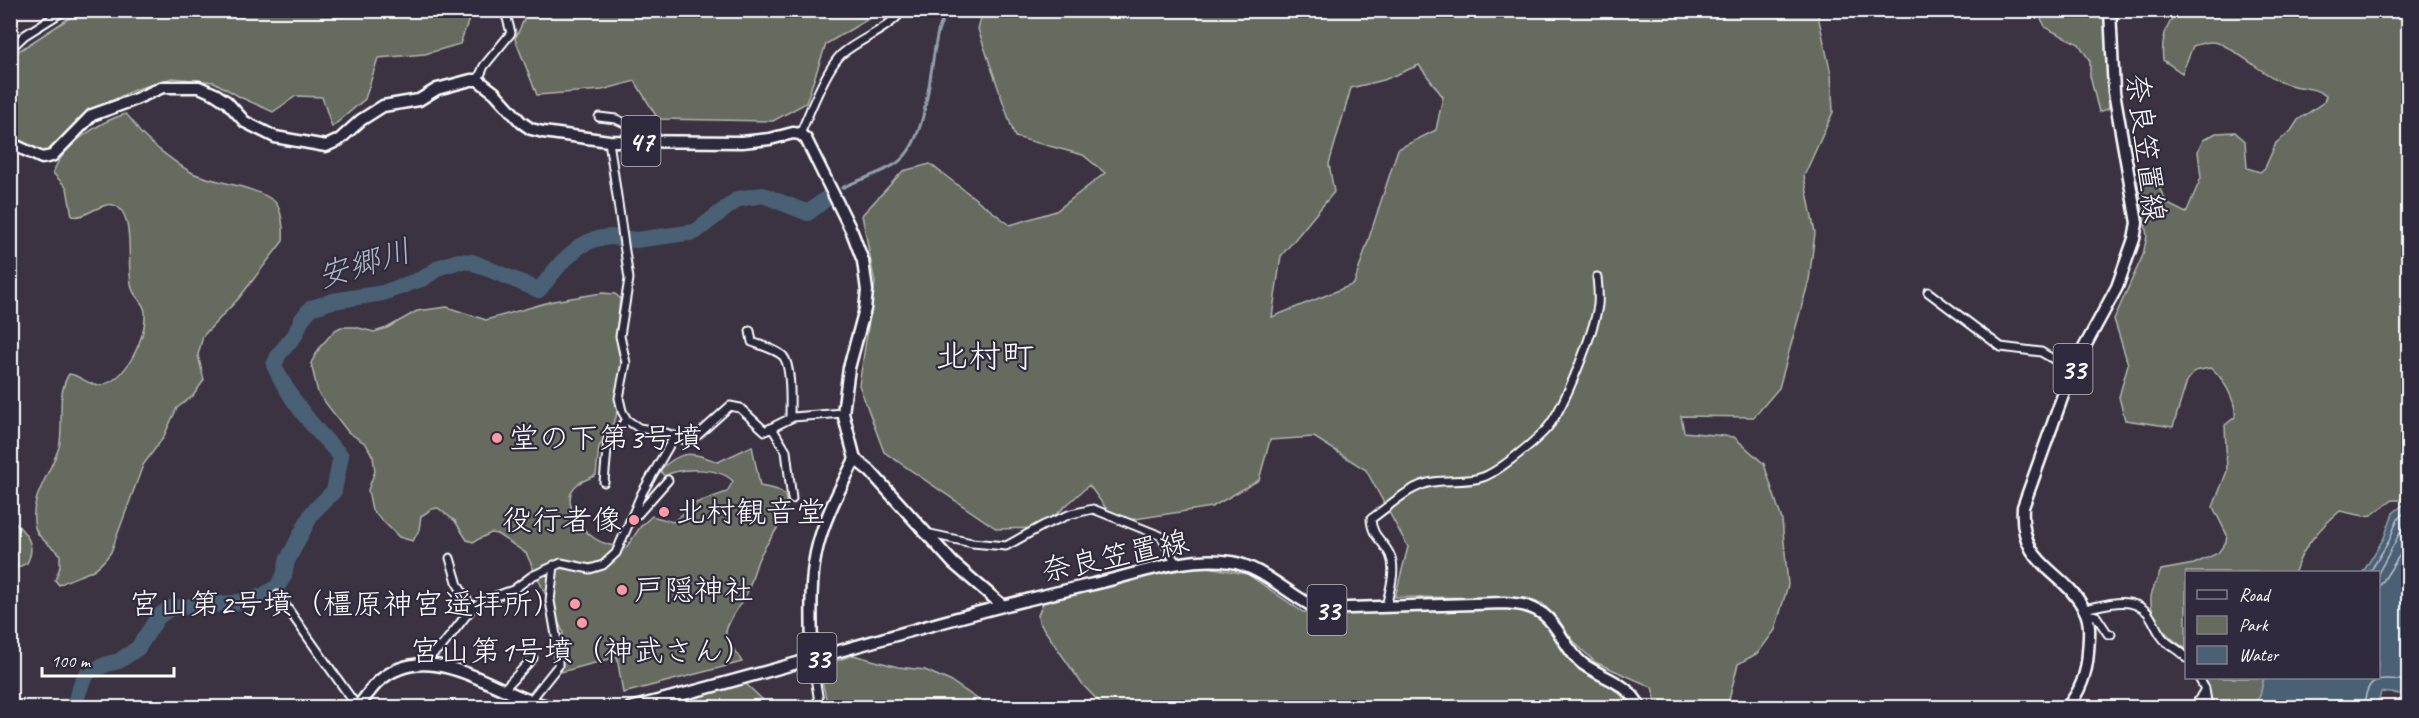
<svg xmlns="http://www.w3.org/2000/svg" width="2419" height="718" font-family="Caveat,'Klee One',sans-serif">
	<rect width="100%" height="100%" fill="#3b3342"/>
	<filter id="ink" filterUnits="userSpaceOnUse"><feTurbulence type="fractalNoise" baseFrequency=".0167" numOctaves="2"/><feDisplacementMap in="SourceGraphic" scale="12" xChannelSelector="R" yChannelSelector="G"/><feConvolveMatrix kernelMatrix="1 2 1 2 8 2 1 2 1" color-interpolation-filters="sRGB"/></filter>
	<g filter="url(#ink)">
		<path fill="#666b5e" stroke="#b2b5ae" stroke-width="1.5" fill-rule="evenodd" d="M2180,10L2408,11V500H2393L2371,515L2364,516L2340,511C2320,528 2302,547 2295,572H2186V649C2168,637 2149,621 2151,597C2152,588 2158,578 2161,570L2194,564L2218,553L2226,542L2227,535L2213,507L2227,471L2225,425L2235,417C2237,403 2222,374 2210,368L2195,371L2187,381L2173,427L2125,420L2119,397L2128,364L2114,319L2143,255L2147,236L2138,181L2143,177L2149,176L2155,180L2168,204L2186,213L2201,178L2198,151L2203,140L2216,133L2235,132L2245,141L2247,168L2260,172L2265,168L2276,143L2291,131L2298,120L2324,102L2326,96C2315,86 2295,89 2281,82C2260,72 2242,54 2221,44C2211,40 2203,43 2193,46L2182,73L2163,60C2161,41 2166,23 2180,10Z
			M80,11H472L460,44L425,54L378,58L365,99L332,127L322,97L296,96L273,112L240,97L214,82L172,78L134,90L94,109L53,150L41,153L11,138V56Z
			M528,11V10L887,11L875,15L826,44L806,103L773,121L658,119L635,81L602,90L537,95L515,39Z
			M983,11H1817L1831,74L1833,112L1804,176L1815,233L1809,280L1779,388L1754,417L1681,416L1684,432L1734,437L1764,464L1782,520L1788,585L1775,630L1758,653L1738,664L1728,703L1717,707H1657L1652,687L1595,662L1578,646L1543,604L1527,598L1395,597L1408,547L1366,470L1314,437L1270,440L1259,480L1212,507L1116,522L1089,485L1041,528L997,529L884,452L859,385L875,283L862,215L903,171L930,164L1010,225L1056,211L1105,173L1083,155L1015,137L978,29ZM1419,65L1443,97L1436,130L1398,149L1354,284L1272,317L1281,256L1334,192L1329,164L1351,88L1384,80Z
			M2037,11H2107V66L2110,103L2108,109L2099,112L2090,76V61L2079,44L2046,28Z
			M126,114C132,119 133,122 137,128C142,138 183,169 195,174C217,183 254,186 274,201C282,207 284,231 283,241L239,298L203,336L198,355L204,380L193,396L177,408L163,438L143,465L111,552C92,578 84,571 59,585L55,580L60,567V554C53,547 37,538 35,527C28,499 51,473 59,447C65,424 55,396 69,374C80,375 87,385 99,385C126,383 147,336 145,312C144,302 134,297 132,288C126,270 135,221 119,208C105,196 87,220 72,216L67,188L53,173C62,146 100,121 126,114Z
			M602,293L615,294L620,298L616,338L622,366L616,418L599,447L596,475C591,478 584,480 579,483C558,498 579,528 594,538C604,545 615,546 626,548L641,526L652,516L673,522L696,503L727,492L733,481C719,467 681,467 664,476L660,470C682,449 691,452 718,462L752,446L760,486C767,488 781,488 785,496C793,514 765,543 759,558C754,569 752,582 747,593C742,603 725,624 726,634C727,643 738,654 742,662L623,693L617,657L561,672L563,632L526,553L497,534L491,533L473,542L467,540L455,521L438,508L432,509L421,516L419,530L413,541L399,537L372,510L368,490L375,471L373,457L366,444L348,432L318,393L311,363L320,347L335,330L341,327H355L374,332L387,328L417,311L447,307L486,320L553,301Z
			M11,518C24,532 38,543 27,563L15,569L11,568Z
			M1201,566L1247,574L1303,612H1396L1520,607L1542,619L1584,673L1606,683L1622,696L1627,707H1104L1082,684L1039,622L1038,615L1043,603L1157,574Z
			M853,655L898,667L925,670L952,682L982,702L985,707H833L827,703L819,667Z
			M2201,678H2264L2260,696L2251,707H2204L2200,694L2205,689Z
			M745,683L763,700L766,707L652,708Z"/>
		<path fill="#4a6075" stroke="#92a0ac" stroke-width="1.5" d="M2408,501V695L2381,692L2377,707H2251L2260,696L2264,678H2378V572H2363L2384,538L2393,513Z"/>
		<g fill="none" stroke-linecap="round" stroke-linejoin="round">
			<path stroke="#b7bfc8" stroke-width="1.5" d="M2370,572L2389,541L2398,518L2408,510
				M2378,573C2384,564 2404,523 2408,520
				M2378,589L2403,550L2408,537
				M2364,708C2366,673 2381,678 2408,681"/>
			<path stroke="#92a0ac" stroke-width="3" d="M842,188C859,179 881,174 897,163C929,140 929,68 938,32C940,25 944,18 946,10"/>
			<path stroke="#4a6075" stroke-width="16" d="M73,708L83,680L89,672L107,664L119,661L138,648L158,617L170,608L234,603L262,596L277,587L284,576L287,561L312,513L334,491L341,456C315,430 289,399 274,365L279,354L295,335L302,319L311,308L333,301L383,293L424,278L440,267L459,261L472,262L539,290L561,263L580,246L595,239L611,237L636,240L695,232L738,199L763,195L808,213L827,198"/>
			<g stroke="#fff" stroke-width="11">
				<path id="street" d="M10,49L25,35L65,10
					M478,80L484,66L511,33L505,11
					M599,117L616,119L659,139
					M800,134C809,114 827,66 843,53C863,37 886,31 903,10
					M609,141L629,279L620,336L626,363L619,398L622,411L627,420L639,428L663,432L685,440L698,435L730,406L740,408L765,431L793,417L843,413
					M1928,292L2001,347L2041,352L2072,370
					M750,331L752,342C762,346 775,349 783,356C792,366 790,404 790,418
					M772,428L786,451L792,499
					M604,482L608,439L627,420
					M632,516L638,514L668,480
					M926,533L972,543L1006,546L1044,525L1071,514L1093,509L1161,536L1175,562
					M450,558L458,585L472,608
					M278,595L358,708
					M1386,607C1389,592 1397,570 1390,555C1383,540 1372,537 1371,519C1390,506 1410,485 1433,482C1450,479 1466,483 1483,477C1498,472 1537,440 1548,427C1565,406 1594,331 1598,305C1599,295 1598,287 1597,277
					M2084,609C2105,605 2130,595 2147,612C2153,619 2156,629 2162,637C2168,646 2181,649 2186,658
					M2086,614L2096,616L2108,634H2111
					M812,659L820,708
					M421,664L443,645L472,608L482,601L513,590L532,576L561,563L590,569L603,565L616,553L642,493L674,437
					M2199,678L2205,689L2208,708
					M504,689L533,658
					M530,701L558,666V647L550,601L554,565
					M2194,708L2205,689"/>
			</g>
			<g stroke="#fff" stroke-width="15">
				<path id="primary" d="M10,143L42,158L52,156L92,115L131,101L163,87H199L215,94L227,102L245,122L275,137L326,146L339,140L361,120L383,106L419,100L437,89L471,80H478L495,93L521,122L531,129L543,132L609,141L742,142L770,139L793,133L800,134L806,139L852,232L863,261L867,291L865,309L849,368L843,413L855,459L870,471L953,563L1002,605
					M812,659C812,624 809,587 816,553C823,520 840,489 855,459
					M357,708C364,699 370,690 378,682C424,640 482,683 528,700C537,704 546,705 555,708
					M630,708C784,670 934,620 1089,585C1136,575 1182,555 1231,562C1263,567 1288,595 1318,609L1504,603C1519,604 1530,605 1543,614C1560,627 1566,651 1583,664C1606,680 1626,681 1641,708
					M2066,708C2080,693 2087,672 2088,652C2089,639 2091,623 2085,611C2064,568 2019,568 2023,507L2072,370L2117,287L2134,239L2137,223L2114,92L2110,10"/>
			</g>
			<use href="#street" stroke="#2f2a3d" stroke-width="7"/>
			<use href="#primary" stroke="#2f2a3d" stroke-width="10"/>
		</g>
	</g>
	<g fill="#ff9aa2" stroke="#2f2a3d" stroke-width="2">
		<circle cx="497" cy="438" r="6"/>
		<circle cx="664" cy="512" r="6"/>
		<circle cx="634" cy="520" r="6"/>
		<circle cx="622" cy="590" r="6"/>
		<circle cx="575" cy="604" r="6"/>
		<circle cx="582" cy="623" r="6"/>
	</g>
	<g text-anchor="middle" stroke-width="4.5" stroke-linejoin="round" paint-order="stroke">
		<g fill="#2f2a3d" stroke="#c1bfc5" stroke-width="1.5">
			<rect x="621.5" y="116" width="39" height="50" rx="4.5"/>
			<rect x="2053.5" y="344" width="39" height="50" rx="4.5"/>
			<rect x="1307.5" y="585" width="39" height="50" rx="4.5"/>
			<rect x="797.5" y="633" width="39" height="50" rx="4.5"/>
		</g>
		<g font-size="28" font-weight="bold" fill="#fff">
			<text x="641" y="151">47</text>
			<text x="2073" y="379">33</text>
			<text x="1327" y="620">33</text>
			<text x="817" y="668">33</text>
		</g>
		<g font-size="30" fill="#fff" stroke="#2f2a3d">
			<text transform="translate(2146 148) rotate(83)" y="10">奈良笠置線</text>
			<text transform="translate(1115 556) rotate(-12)" y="10">奈良笠置線</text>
		</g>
		<g font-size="30" fill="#fff" stroke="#2f2a3d" text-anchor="start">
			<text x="509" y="448">堂の下第3号墳</text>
			<text x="676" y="522">北村観音堂</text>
			<text x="622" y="530" text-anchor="end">役行者像</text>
			<text x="634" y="600">戸隠神社</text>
			<text x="563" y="614" text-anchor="end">宮山第2号墳（橿原神宮遥拝所）</text>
			<text x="582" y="661" text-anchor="middle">宮山第1号墳（神武さん）</text>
		</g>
		<g font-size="32" font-style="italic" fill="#aeb7c1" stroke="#2f2a3d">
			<text transform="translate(364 263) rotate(-17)" y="11">安郷川</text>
		</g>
		<g font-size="33" fill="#fff" stroke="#2f2a3d">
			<text x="985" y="367">北村町</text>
		</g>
	</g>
	<rect width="2419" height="718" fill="none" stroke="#2f2a3d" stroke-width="36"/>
	<rect x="18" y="18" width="2383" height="682" fill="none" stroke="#fff" stroke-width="2" filter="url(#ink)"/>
	<rect x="2185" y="571" width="195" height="108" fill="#2f2a3d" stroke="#827f8b" stroke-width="1.5"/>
	<rect x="2197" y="590" width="30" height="9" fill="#2f2a3d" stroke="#827f8b" stroke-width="1.5"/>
	<text x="2239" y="601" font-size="18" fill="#ffffff">Road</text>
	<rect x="2197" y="616" width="30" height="18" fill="#666b5e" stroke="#827f8b" stroke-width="1.5"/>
	<text x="2239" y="631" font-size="18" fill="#ffffff">Park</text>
	<rect x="2197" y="646" width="30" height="18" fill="#4a6075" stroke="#827f8b" stroke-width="1.5"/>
	<text x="2239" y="661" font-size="18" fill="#ffffff">Water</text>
	<path d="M42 667v9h132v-9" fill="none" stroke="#ffffff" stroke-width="3"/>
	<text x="51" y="667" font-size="18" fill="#ffffff" stroke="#2f2a3d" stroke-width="4.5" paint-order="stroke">100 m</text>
</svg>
